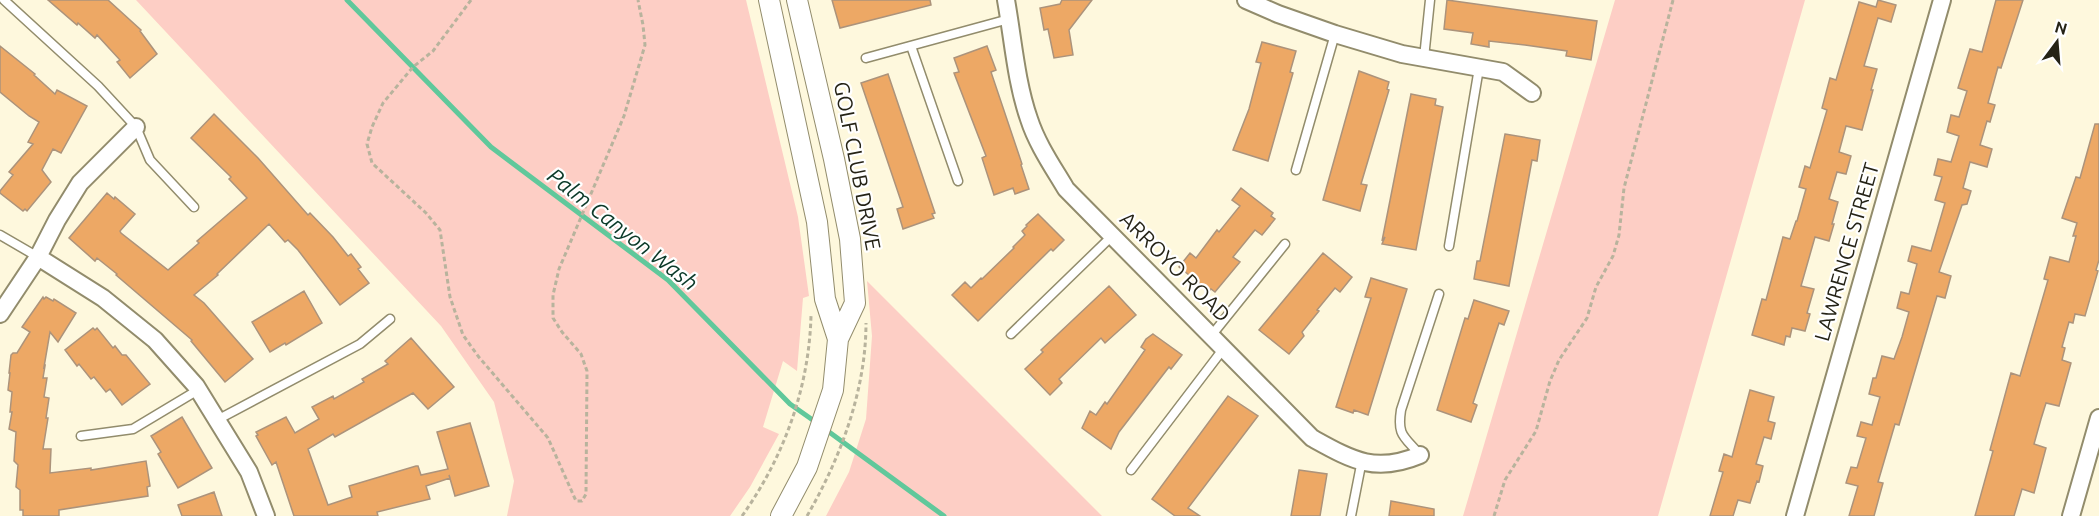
<svg xmlns="http://www.w3.org/2000/svg" width="2099" height="516" font-family="Ubuntu,sans-serif">
	<rect width="100%" height="100%" fill="#fef8dd"/>
	<path fill="#fdcec5" d="M136,0H746L798,217L809,296L803,298L797,371L783,361L763,427L779,434L750,487L730,516H507L514,481L494,402L441,326Z
		M1615,0H1805L1658,516H1463Z
		M867,281L1102,516H826L849,472L866,419L872,336Z"/>
	<g fill="none" stroke-linecap="round" stroke-linejoin="round">
		<path stroke="#60c89b" stroke-width="5" d="M347,0L491,147L668,280L790,404L817,423
			M825,429L944,516"/>
	</g>
	<path fill="#eda865" stroke="#ac937b" stroke-width="1.5" d="M48,0H108L141,30L140,31L157,54L130,78L117,62L120,60L97,35L95,38L78,23L77,25Z
		M832,0H930L931,5L840,28Z
		M1062,0H1092L1069,30L1073,55L1054,58L1048,29L1044,30L1040,8L1060,4Z
		M1447,0L1597,21L1591,60L1566,56L1567,51L1525,45L1489,41V47L1471,44L1473,33L1444,29Z
		M1878,0L1896,5L1891,22L1878,18L1864,66L1877,69L1871,90H1873L1862,130L1846,126L1839,152L1851,156L1846,174L1837,172L1829,199L1838,202L1832,224H1834L1829,241L1815,237L1801,286L1814,289L1807,313L1810,314L1805,331L1792,328L1790,337L1786,336L1784,345L1752,335L1762,299L1766,300L1783,237L1790,239L1796,221H1797L1806,189L1799,187L1805,166L1810,168L1827,110L1822,108L1830,78L1836,80L1859,2L1876,7Z
		M1996,0H2023L2001,68L1998,67L1988,103L1995,105L1990,122L1987,121L1980,145L1992,149L1987,167L1970,162L1963,188L1971,191L1967,204L1962,205L1939,272L1951,276L1945,298L1937,296L1899,425L1895,424L1878,482L1883,483L1874,516H1849L1858,486L1846,483L1851,467L1857,468L1866,438L1857,436L1861,422L1872,425L1880,397L1869,394L1873,378H1876L1882,356L1894,359L1902,337L1909,312L1897,308L1901,292L1909,294L1917,264L1908,261L1912,246L1931,251L1945,203L1935,200L1942,177L1934,175L1938,159L1951,162L1959,136L1947,132L1951,115L1959,117L1967,91L1958,88L1970,49L1982,52Z
		M1262,42L1296,51L1290,72L1293,73L1268,161L1233,150L1249,109L1261,63L1256,62Z
		M0,46L35,74L34,75L55,94L57,90L87,106L61,153L53,149L42,170L51,182L27,211L25,209L23,211L0,193V191L13,175L9,172L33,144L28,142L39,122L29,116L0,92Z
		M987,46L996,70L991,72L1022,164L1021,165L1029,189L1015,194L1013,188L994,195L982,158L986,156L954,73L959,72L954,58Z
		M1359,71L1389,82L1387,89L1389,90L1361,184L1367,185L1360,211L1323,200Z
		M888,74L935,213L932,214L934,218L903,229L897,209L903,207L861,83Z
		M1411,94L1436,99L1435,105L1443,107L1416,250L1382,244L1385,237L1382,241Z
		M214,114L258,158L308,215L310,213L333,237L348,256L351,254L361,267L358,269L369,283L340,305L298,250L288,240L285,242L269,224L217,274L218,275L194,295L204,303L253,359L225,382L191,341L192,340L116,275L117,274L97,258L95,261L69,238L107,193L114,199L115,197L135,214L120,231L121,233L168,270L199,243L197,241L247,198L229,179L231,177L191,138Z
		M2095,124H2099V260L2096,270L2098,271L2085,316L2075,314L2073,323L2069,322L2062,347L2065,348L2062,360L2071,363L2059,406L2046,403L2041,419L2034,444L2046,448L2034,493L2022,489L2014,516H1975L1993,451L1990,450L2011,373L2020,376L2048,280L2044,279L2050,257L2069,262L2076,236H2073L2077,223L2062,218L2076,177L2080,178Z
		M1505,134L1540,140L1537,161L1532,160L1509,286L1474,279L1477,261H1480Z
		M1241,188L1273,213L1271,216L1275,219L1262,235L1255,230L1233,257L1240,262L1215,292L1211,289L1209,291L1179,267L1190,253L1196,258L1217,230L1219,232L1240,206L1232,200Z
		M1038,214L1064,240L1053,251L1051,249L978,321L952,295L965,282L971,288L981,278L982,279L1014,248L1013,247L1025,235L1022,231L1027,226L1026,225Z
		M1323,253L1352,277L1340,292L1335,288L1317,310L1319,311L1302,332L1304,336L1289,354L1259,330Z
		M1371,278L1407,289L1368,415L1354,410L1353,413L1336,407L1371,298L1365,297Z
		M1109,286L1136,315L1105,343L1101,338L1059,379L1062,383L1050,395L1025,369L1043,352L1041,350Z
		M304,291L322,323L286,345L285,343L270,352L252,322Z
		M43,297L44,299L46,297L53,301L54,299L76,313L58,342L50,332L44,367L45,366L43,378H47L44,397L49,398L46,418H48L43,449H51L50,473L91,468V470L146,461L150,486L147,487L148,496L59,510V516H23V510H20V490L16,487L18,465L14,461L16,432L9,429L12,412H10L12,392L8,390L10,373H9L11,355L13,353H17L30,332L22,327Z
		M1474,300L1509,311L1504,325L1499,323L1473,403L1477,405L1471,422L1437,410L1465,318L1468,319Z
		M93,328L95,330L97,328L113,348L115,346L122,355H126L150,384L122,405L110,389L106,392L94,377L91,379L79,364L77,366L65,350Z
		M1153,334L1182,355L1171,369L1169,367L1119,432L1111,449L1082,428L1090,411L1096,415L1105,402L1107,404L1145,350L1141,347L1146,339Z
		M411,338L454,387L428,409L413,393L335,437L333,434L308,449L328,505L352,497L349,486L416,466H418L421,475L448,469L437,432L470,423L489,486L455,496L449,475L450,478L426,486L430,499L377,512L378,516H294L276,462L272,465L256,436L258,435L256,432L286,417L295,433L319,419L312,407L333,396L334,399L364,382L362,379L388,364L385,361Z
		M1750,390L1774,397L1768,421L1775,423L1771,439L1764,437L1756,464L1763,466L1759,482L1757,481L1750,503L1738,500L1733,516H1710L1723,472L1719,471L1724,454L1732,457Z
		M1228,396L1258,416L1188,508L1200,516H1175L1152,499Z
		M182,417L212,468L178,488L158,454L161,452L151,436Z
		M1299,470L1327,474L1320,516H1291Z
		M214,492L222,516H182L178,505Z
		M1391,501L1434,509V516H1389Z"/>
	<g fill="none" stroke-linecap="round" stroke-linejoin="round">
		<g stroke="#928c6c" stroke-width="11">
			<path id="service" d="M4,0L98,86L136,127L150,160L194,207
				M911,46L958,181
				M866,58L1009,19
				M1424,58L1430,0
				M1296,170L1335,34
				M0,235L38,257
				M1449,246L1479,68
				M1011,334L1112,236
				M1211,336L1285,244
				M217,420L360,344L390,319
				M81,436L133,429L198,390
				M1420,455C1404,436 1397,436 1401,410L1439,294
				M1131,470L1224,348
				M1351,516L1362,460"/>
		</g>
		<g stroke="#928c6c" stroke-width="20">
			<path id="minor" d="M1006,0C1013,39 1016,82 1029,119C1037,144 1053,167 1066,189L1312,438C1352,460 1375,474 1420,455
				M1246,0L1278,14L1335,34L1402,54L1503,72L1532,93
				M38,257L103,298L155,340L196,386L249,472L266,516
				M0,314L38,257L57,220L80,183L136,127
				M1795,516L1942,0
				M2071,516L2099,418"/>
		</g>
		<g stroke="#928c6c" stroke-width="22">
			<path id="tertiary" d="M769,0L817,222L825,299L838,339
				M781,516L807,467L833,390L838,339L855,303L850,239L834,159L797,0"/>
		</g>
		<path stroke="#b8b39d" stroke-width="3" stroke-dasharray="4.5 3" stroke-linecap="butt" d="M471,0L433,51L413,67L383,103L372,127L367,144L372,163L426,213L440,230L450,297L463,335L478,356L548,438L576,501H582L586,494L587,371L581,354L562,332L553,318V295L559,269L624,116L645,45L643,25L638,0
			M742,516C784,457 809,388 811,316
			M807,516C840,459 866,391 866,323
			M1494,516L1505,480L1536,431L1550,381L1559,360L1587,318L1596,287L1613,256L1619,235L1624,188L1673,0"/>
		<use href="#service" stroke="#fff" stroke-width="8"/>
		<use href="#minor" stroke="#fff" stroke-width="16"/>
		<use href="#tertiary" stroke="#fff" stroke-width="20"/>
	</g>
	<g text-anchor="middle" stroke-width="4.5" stroke-linejoin="round" paint-order="stroke">
		<g font-size="21" fill="#252316" stroke="#fff">
			<text transform="translate(857 166) rotate(79)" y="7">GOLF CLUB DRIVE</text>
			<text transform="translate(1847 252) rotate(-74)" y="7">LAWRENCE STREET</text>
			<text transform="translate(1175 267) rotate(45)" y="7">ARROYO ROAD</text>
		</g>
		<g font-size="22" font-style="italic" fill="#0b3928" stroke="#fff">
			<text transform="translate(623 229) rotate(38)" y="8">Palm Canyon Wash</text>
		</g>
	</g>
	<g transform="translate(2057 42) rotate(16)" stroke="#ffffff" stroke-width="4.5" paint-order="stroke">
	<path d="M0-4.5L10 22L0 15L-10 22Z" fill="#252316"/>
	<text y="-9" font-size="16" font-weight="bold" text-anchor="middle" fill="#252316">N</text>
	</g>
</svg>
